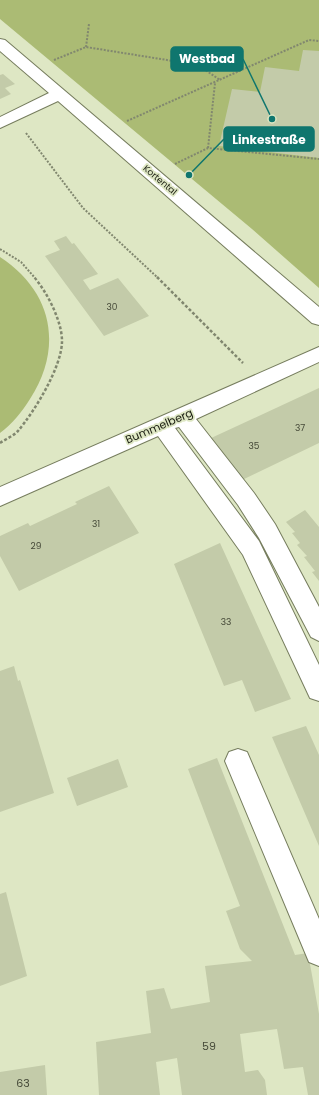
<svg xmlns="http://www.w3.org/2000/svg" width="319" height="1095" font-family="Poppins,sans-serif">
	<rect width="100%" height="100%" fill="#dee7c4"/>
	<path fill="#abbb74" d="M0,0H319V288L252,229L0,19Z
		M0,257C52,291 64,346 30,399C22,412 12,424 0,433Z"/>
	<path fill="#c3cba9" d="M303,50L319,51V158L219,146L232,89L260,92L265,67L299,71Z
		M3,74L15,84L5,88L11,94L0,99V75Z
		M66,236L72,244L74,243L98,274L83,280L90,290L118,278L149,316L104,336L45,256L60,250L54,241Z
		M319,388V443L240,481L209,439Z
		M109,486L139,533L19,591L0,556V536L28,523L30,526L77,504L75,502Z
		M305,510L319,527V581L312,572L315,571L304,557L307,556L297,545L300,543L292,533L295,532L286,522Z
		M220,543L291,699L255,712L242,680L224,686L174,564Z
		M14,666L18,681L20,680L54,793L0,812V671Z
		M306,726L319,755V846L272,737Z
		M217,758L295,955L308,953L319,1014V1095H308L303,1067L284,1069L277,1029L240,1034L245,1072L258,1070L265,1080L267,1095H182L177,1058L156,1062L160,1095H99L96,1042L151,1033L146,991L164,988L171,1009L210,1002L205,966L252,961L240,949L226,911L240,906L188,769Z
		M118,759L128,787L77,806L67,778Z
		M6,892L27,976L0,986V894Z
		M45,1065L47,1095H0V1072Z"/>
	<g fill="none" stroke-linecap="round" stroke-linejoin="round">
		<g stroke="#767d5e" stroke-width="2">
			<path id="minor" d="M0,39L5,40L319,307V325L312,323L58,101L0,128V117L49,93L0,51Z
				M319,347V362L196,419L254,493L275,524L319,607V641L311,637L259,538L238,505L179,427L175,428L259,541L319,665V701L310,698L243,555L158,436L0,506V487Z
				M238,749L247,752L319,919V966L309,962L225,761L229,752Z"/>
		</g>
		<path stroke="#81876f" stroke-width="2" stroke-dasharray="2 1.5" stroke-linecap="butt" d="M86,47L89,24
			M54,60L86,47L198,65L220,80
			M127,121L309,40L319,41
			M26,133L83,208L158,278
			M208,148L215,83
			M175,164L208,148L319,159
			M0,249L21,262L35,278"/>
		<path stroke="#81876f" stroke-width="2.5" stroke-dasharray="3 2" stroke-linecap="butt" d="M157,277L243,363
			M0,443C6,439 13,436 18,431C34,412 62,367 62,341C62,321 47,292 34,277"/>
		<use href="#minor" fill="#fff" fill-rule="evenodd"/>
	</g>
	<g text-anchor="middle" stroke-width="3.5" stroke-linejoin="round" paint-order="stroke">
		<g font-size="9" fill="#1b1e12" stroke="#dee7c4">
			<text transform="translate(160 180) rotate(40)" y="3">Kortental</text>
		</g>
		<g font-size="9" fill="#454938">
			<text x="112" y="310">30</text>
			<text x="300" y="431">37</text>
			<text x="254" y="449">35</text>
			<text x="96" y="527">31</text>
			<text x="36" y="549">29</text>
			<text x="226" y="625">33</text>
		</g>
		<g font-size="11" fill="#1b1e12" stroke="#dee7c4">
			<text transform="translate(159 426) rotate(-23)" y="4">Bummelberg</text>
		</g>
		<g font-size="11" fill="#454938">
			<text x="209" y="1050">59</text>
			<text x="23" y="1087">63</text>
		</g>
	</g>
	<path fill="none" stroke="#0f766e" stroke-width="1.5" d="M272 119L243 59M189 175L224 139"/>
	<g fill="#0f766e" stroke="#dee7c4" stroke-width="1.5">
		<circle cx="272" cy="119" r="4"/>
		<circle cx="189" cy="175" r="4"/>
	</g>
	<g fill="#0f766e" stroke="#0f766e" stroke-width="1.5">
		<rect x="171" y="47" width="72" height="24" rx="4"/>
		<rect x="224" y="127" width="90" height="24" rx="4"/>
	</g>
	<g font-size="12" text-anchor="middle" font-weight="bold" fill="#fff">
		<text x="207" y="63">Westbad</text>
		<text x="269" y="144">Linkestraße</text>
	</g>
</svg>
